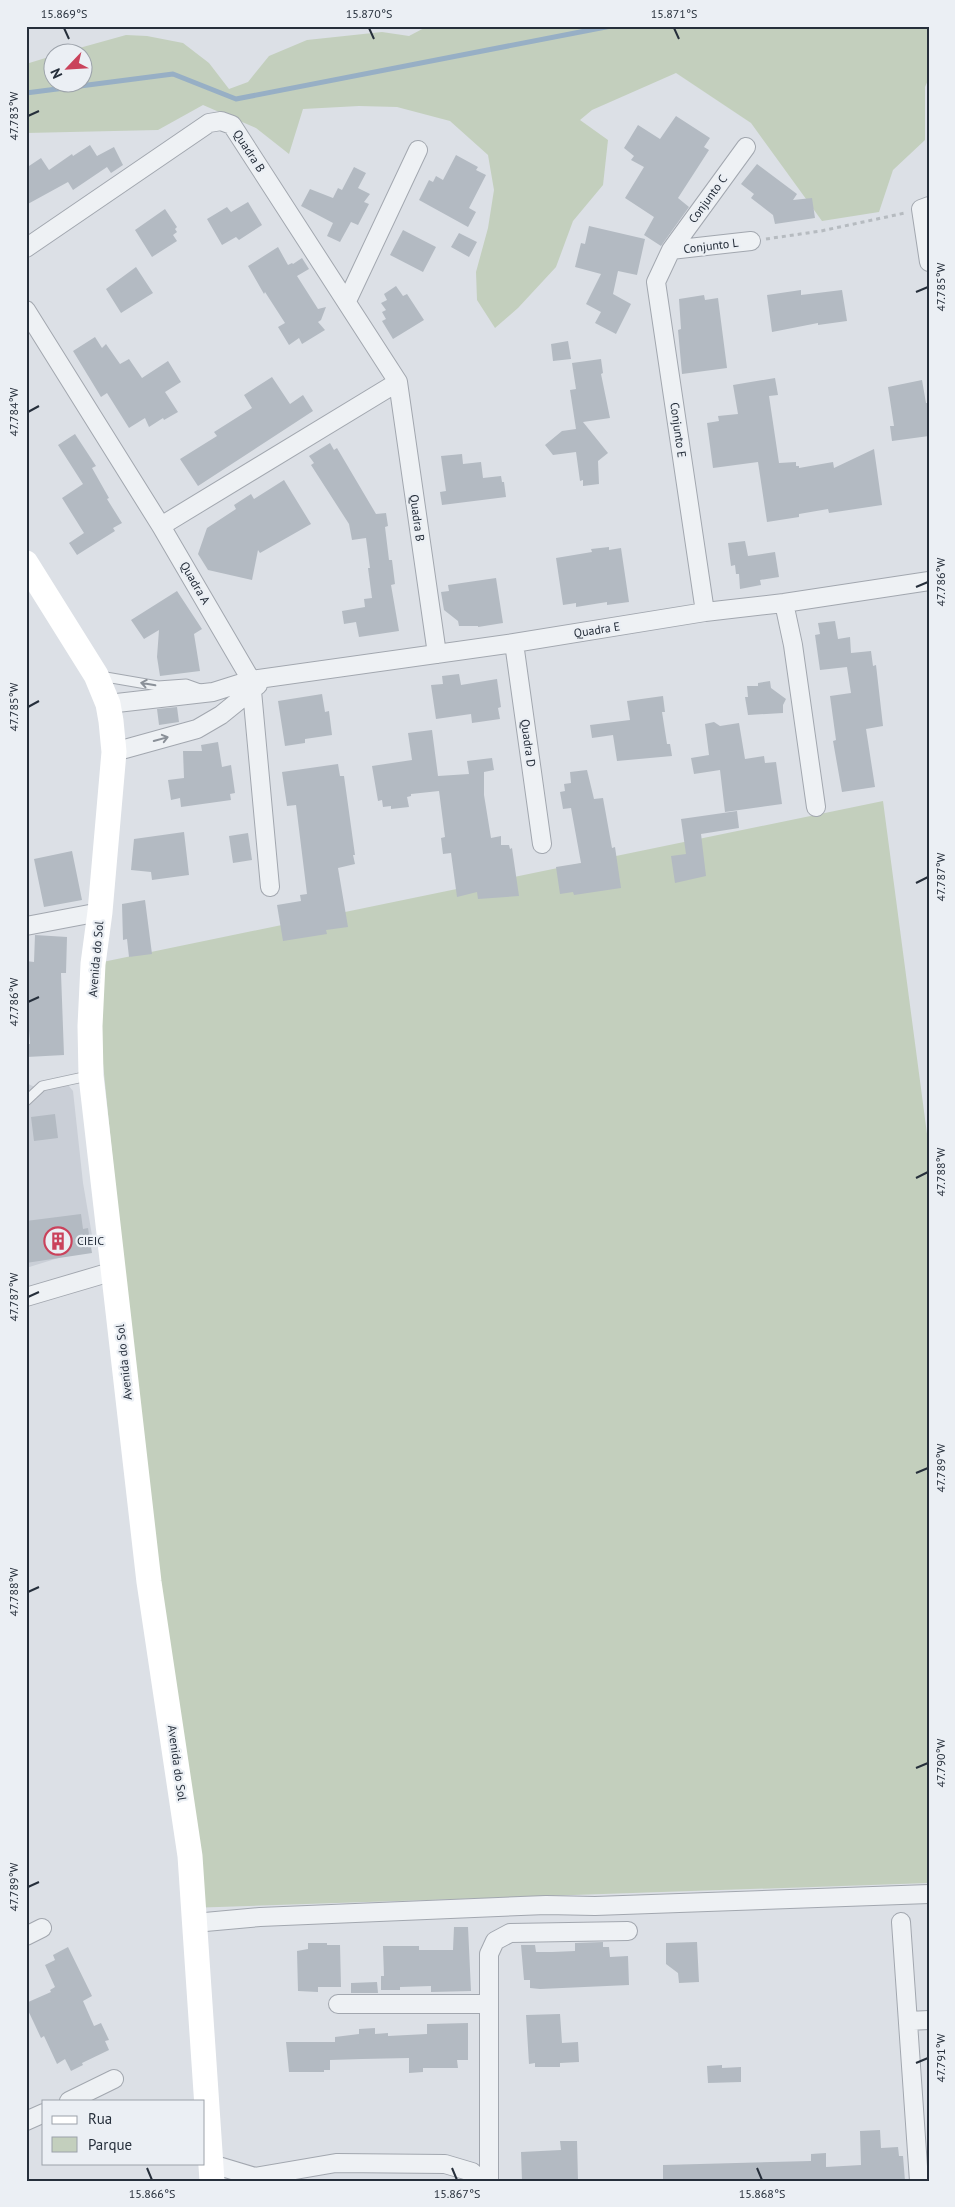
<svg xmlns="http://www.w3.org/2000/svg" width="955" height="2207" font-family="'PT Sans',sans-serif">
	<rect width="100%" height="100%" fill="#dce0e6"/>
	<path fill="#cacfd7" d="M26,1083L37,1088L68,1085L73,1091L83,1183L94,1247L26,1268Z"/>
	<path fill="#c3cfbd" d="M428,26H929V78L925,87V140L893,170L879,212L822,221L751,123L676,73L592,110L580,120L608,140L603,185L573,221L556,267L518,308L495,328L477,300L476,272L488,228L494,190L488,155L450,121L397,107L359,106L303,109L289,154L256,128L203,105L158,130L26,133V64L52,56V82H82V52H65L126,35L147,36L183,43L209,63L229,89L248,82L269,56L307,40L382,32L409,36Z
		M883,801L929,1149V1883L188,1908L93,964Z"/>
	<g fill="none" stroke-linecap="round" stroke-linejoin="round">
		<path stroke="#97afc5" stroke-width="5" d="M26,93L173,74L236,99L611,26"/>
	</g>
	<path fill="#b3bac2" d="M676,116L710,138L704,147L709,150L678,198L689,207L661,246L644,235L654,217L625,198L644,167L631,160L634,156L624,148L638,125L660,139Z
		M90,145L97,156L114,147L123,165L111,173L107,167L73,190L68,182L26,205V168L41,158L49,170L72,154L73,156Z
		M456,155L478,167L476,170L486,175L469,208L476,212L468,227L419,200L429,180L433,182L436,176L443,180Z
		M757,164L797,194L793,200L812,198L815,218L775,224L773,215L751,198L754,194L741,184Z
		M354,167L366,173L358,188L370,194L364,202L369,204L358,225L351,222L340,242L327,236L333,223L301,206L310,189L333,198L338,188L342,190Z
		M248,202L262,225L239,240L236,237L222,245L207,219L227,207L231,212Z
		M165,209L177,227L175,229L177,232L173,235L177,241L152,257L135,230Z
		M589,226L645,239L637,275L618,271L613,294L631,304L616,334L595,323L601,312L586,304L601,274L575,267L581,243L585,244Z
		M403,230L436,247L423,272L390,255Z
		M459,233L477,242L469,257L451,247Z
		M278,247L288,265L292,263L293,264L302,258L309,269L297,276L318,309L326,307L321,320L318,322L325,330L302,344L299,338L289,345L278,327L285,323L265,292L264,294L248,266Z
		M136,267L153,293L121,313L106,289Z
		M396,286L403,296L407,294L424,320L393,339L382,321L386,319L382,312L386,310L381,303L387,300L384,294Z
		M801,290V295L842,290L847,321L818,325V323L772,332L767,295Z
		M704,295L705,300L718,298L727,368L682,374L678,330L681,329L679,299Z
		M95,337L102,348L106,344L120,364L129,359L142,378L168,361L181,382L165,392L178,412L164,420L163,418L149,427L145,418L129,428L107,393L101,397L73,351Z
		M568,341L571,359L553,361L551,344Z
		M601,359L603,373L601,374L610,418L583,422L608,453L598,461L599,484L583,486V480L580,481L576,452L553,455L545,445L562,431L576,429L570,390L576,389L572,363Z
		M272,377L290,404L303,395L313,411L198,486L180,459L217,436L214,432L252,408L244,395Z
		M775,378L778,395L769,396L779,463L796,462V466H799V468L833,462L834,468L874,449L882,505L829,513L828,509L799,514V517L767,522L758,462L713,468L707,423L719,421L718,416L738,414L733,385Z
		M922,380L926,403H929V436L892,441L890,426H894L888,387Z
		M75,434L96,466L92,468L109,498L107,499L122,523L113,528L115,531L77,555L69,543L84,533L62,498L83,484L58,445Z
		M330,443L334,450L337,448L376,514L386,513L388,526L385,527L389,560H392L395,584L391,585L399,631L359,637L356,622L344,624L342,611L365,607L364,599L372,598L368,568H370L366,538L352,540L349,524L311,465L314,463L309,456Z
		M462,454L463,464L481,462L483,478L501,476L502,482H504L506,497L442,505L440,492L446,491L441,456Z
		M284,480L311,524L260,553L258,550L252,580L208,570L198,554L207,528L236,509L234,505L251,494L254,499Z
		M745,541L748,556L775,552L779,577L760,580L761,585L740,589L739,574H736L735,565L731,566L728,543Z
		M609,547V550L621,548L629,602L607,605V602L576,607V603L563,605L556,558L592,552L591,549Z
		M496,578L503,623L478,627V626H459L458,621L444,610L441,592L449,591L448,585Z
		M177,591L202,629L194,634L200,671L160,676L157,657L159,630L144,639L131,620Z
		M835,621L838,639L850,637L851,653L871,651L873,666L876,665L883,726L866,729L875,787L842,792L833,741L836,740L830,696L851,693L847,667L820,670L815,635L820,634L818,623Z
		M459,674L461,685L497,679L501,707L498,708L500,719L472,723L471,714L436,719L431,685L443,684L442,676Z
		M770,681L771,688L786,699L783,705V713L748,715L745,697H748L747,686H758V683Z
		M322,694L325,712L329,711L332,735L305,739V743L285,746L278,701Z
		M663,696L665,712H662L667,744H670L672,756L617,761L613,735L592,738L590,725L630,720L627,701Z
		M177,707L179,722L159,725L157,709Z
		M714,722L720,726L739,723L745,759L764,756L765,763L776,762L782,804L725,812L720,770L694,774L691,758L709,755L705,724Z
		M432,730L438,776L469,774L467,761L492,758L494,770L484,772V795L491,838L501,836V845H509L510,849L512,848L519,896L478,899L477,892L457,897L451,853L443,854L441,838L445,837L439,791L411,794V796L407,797L409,807L391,809V806L383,807L382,800L378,801L372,766L412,760L408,733Z
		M218,742L222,767L231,765L235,793L230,794L231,800L181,807L180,798L171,800L168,780L184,778L183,751H202L201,745Z
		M338,764L340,776H344L355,855H353L355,864L338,868L348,927L326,930L327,934L283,941L277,905L301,901L300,895L307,894L296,805L287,806L282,772Z
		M587,770L594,799L603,798L612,848L615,847L621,888L574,895L573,892L560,894L556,867L581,863L571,808L563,809L560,792L565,791L564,784L571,783L570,772Z
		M737,811L739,828L701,834L706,876L675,883L671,856L686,854L681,819Z
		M184,832L189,875L152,880L151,872L131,870L134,839Z
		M248,833L252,860L233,863L229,836Z
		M72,851L82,900L44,907L34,859Z
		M145,900L152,954L129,957L127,939L123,940L122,904Z
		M35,935L67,937L66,973H61L64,1055L27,1057L26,1044H30L28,1017H26V961L34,962Z
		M55,1114L58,1138L34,1141L31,1117Z
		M81,1214L83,1229L88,1228L92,1253L26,1263V1221Z
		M454,1927H468L471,1991L431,1992V1986L400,1987V1990H381V1976H384L383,1946H419V1950H453Z
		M603,1942V1947H609L610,1957L628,1956L629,1985L540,1989L530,1988V1980H524L521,1945H535L536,1952H552L575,1951V1943Z
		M697,1942L699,1982L679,1983L678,1973L666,1964V1943Z
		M308,1943H327V1945H340L341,1987H318V1992L298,1991L297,1951L308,1949Z
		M68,1947L92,1996L83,2001L94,2026L101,2023L109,2040L105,2041L109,2050L82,2063L83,2065L71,2071L65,2059L57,2064L44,2036L41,2038L26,2006V2003L51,1992L50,1990L55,1987L45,1965L55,1960L53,1955Z
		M377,1982L378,1993H351V1983Z
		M560,2014L562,2043L578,2042L579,2062L560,2063V2067H535V2063L529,2064L526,2015Z
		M468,2023V2060H457L458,2068H423V2072L409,2073V2058L362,2059L330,2060V2070H324V2072H289L286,2042H335V2037L359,2034V2029L375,2028V2034L388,2033V2036L427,2034V2024Z
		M722,2065V2068L741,2067V2082L708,2083L707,2066Z
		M880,2130L881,2148L898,2147L899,2156H903L905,2181H663V2165L811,2161V2154L826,2153V2167L861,2165L860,2131Z
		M560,2141H577L578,2181H522L521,2152L561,2150Z"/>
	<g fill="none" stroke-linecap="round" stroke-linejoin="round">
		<g stroke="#a2a7af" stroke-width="11">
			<path id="lane" d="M100,676L158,686L186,684L200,689
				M26,1101L42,1086L88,1076"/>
		</g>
		<g stroke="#a2a7af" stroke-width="20">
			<path id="street" d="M929,206L921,209L929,262
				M26,248L209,123L221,121L232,125L398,382L437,654
				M671,250L751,241
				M347,301L418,150
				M26,310L161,526L251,680L270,887
				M161,526L398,382
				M784,603L793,645L816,807
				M705,612L656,282L671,250L746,147
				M514,643L542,844
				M108,704L213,692L251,680L514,643L705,612L784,603L929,581
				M114,752L197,729L221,715L258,685
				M26,926L100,912
				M26,1297L114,1271
				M901,1922L919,2181
				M194,1923L260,1917L546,1905L595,1906L929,1894
				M26,1936L42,1928
				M338,2004H488
				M908,2021L929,2020
				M69,2101L114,2079
				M26,2121L44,2113
				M212,2164L255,2177L336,2163L445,2164L472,2172L482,2181
				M489,2181V1954L495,1941L510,1933L628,1931"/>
		</g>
		<path stroke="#b6bbc0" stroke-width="3" stroke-dasharray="4 4" stroke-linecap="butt" d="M766,239L821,231L905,213"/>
		<use href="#lane" stroke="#eef1f4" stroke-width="9"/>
		<use href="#street" stroke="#eef1f4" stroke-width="18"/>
		<path stroke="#fff" stroke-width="25" d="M26,563L96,675L108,704L111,721L114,752L100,912L93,964L90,1026L91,1076L149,1582L190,1856L212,2181"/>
	</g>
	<defs><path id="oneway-shaft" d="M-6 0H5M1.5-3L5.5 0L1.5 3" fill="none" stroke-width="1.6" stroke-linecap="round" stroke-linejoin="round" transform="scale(1.25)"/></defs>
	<g stroke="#8a9098">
		<use href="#oneway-shaft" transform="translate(148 684) rotate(-170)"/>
		<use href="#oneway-shaft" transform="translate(161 739) rotate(-15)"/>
	</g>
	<path fill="none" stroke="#262f3b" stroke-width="2" d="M64,28L69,39M369,28L374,39M674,28L679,39M28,116L39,111M916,292L928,287M28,412L39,406M916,587L928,582M28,707L39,701M916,883L928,877M28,1002L39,997M916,1178L928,1172M28,1297L39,1292M916,1473L928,1468M28,1592L39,1587M916,1768L928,1763M28,1887L39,1882M916,2063L928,2058M147,2168L152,2180M452,2168L457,2180M757,2168L762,2180"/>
	<defs>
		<g id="building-ring" transform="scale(1.4375)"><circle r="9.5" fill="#ebeff4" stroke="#ca425b" stroke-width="1.5"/><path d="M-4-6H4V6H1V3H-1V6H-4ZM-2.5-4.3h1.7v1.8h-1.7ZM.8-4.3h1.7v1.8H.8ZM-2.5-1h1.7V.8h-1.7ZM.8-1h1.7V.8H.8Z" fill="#ca425b"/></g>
	</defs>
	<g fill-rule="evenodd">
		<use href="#building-ring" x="58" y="1241"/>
	</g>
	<g text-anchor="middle" stroke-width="4.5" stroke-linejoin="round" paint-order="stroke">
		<g font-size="12" fill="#262f3b" stroke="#ebeff4">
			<text transform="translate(249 151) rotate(57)" y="4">Quadra B</text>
			<text transform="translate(708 199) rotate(-54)" y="4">Conjunto C</text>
			<text transform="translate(711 246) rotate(-7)" y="4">Conjunto L</text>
			<text transform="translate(678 430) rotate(82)" y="4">Conjunto E</text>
			<text transform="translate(417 518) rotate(82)" y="4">Quadra B</text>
			<text transform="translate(195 583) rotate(60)" y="4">Quadra A</text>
			<text transform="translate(597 630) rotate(-9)" y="4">Quadra E</text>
			<text transform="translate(528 743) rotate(82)" y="4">Quadra D</text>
			<text transform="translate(96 959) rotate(-85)" y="4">Avenida do Sol</text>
			<text transform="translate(124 1362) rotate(-96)" y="4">Avenida do Sol</text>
			<text transform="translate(177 1763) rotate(82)" y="4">Avenida do Sol</text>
		</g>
		<g font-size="12" fill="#262f3b" stroke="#ebeff4" text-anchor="start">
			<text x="77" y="1245">CIEIC</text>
		</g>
	</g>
	<rect width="955" height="2207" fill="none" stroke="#ebeff4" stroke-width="55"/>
	<rect x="42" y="2100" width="162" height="65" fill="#ebeff4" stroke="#9ca2aa"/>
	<rect x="52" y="2116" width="25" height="8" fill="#ffffff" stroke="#9ca2aa"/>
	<text x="88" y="2124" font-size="15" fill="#262f3b">Rua</text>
	<rect x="52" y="2137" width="25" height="15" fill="#c3cfbd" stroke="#9ca2aa"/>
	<text x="88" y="2150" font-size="15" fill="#262f3b">Parque</text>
	<g transform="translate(68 68) rotate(245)"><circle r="24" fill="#ebeff4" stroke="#9ca2aa"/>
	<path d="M0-4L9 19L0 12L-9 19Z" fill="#ca425b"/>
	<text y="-8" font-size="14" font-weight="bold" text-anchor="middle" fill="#262f3b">N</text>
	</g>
	<rect x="28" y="28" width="900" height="2152" fill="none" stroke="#262f3b" stroke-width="2"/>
	<g font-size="12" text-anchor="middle" fill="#262f3b">
		<text x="64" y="18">15.869°S</text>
		<text x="369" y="18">15.870°S</text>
		<text x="674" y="18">15.871°S</text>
		<text transform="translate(14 116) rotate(-90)" y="4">47.783°W</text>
		<text transform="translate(941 287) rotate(-90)" y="4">47.785°W</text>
		<text transform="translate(14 412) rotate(-90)" y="4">47.784°W</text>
		<text transform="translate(941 582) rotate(-90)" y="4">47.786°W</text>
		<text transform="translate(14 707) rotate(-90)" y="4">47.785°W</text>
		<text transform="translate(941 877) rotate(-90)" y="4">47.787°W</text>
		<text transform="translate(14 1002) rotate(-90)" y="4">47.786°W</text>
		<text transform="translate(941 1172) rotate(-90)" y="4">47.788°W</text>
		<text transform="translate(14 1297) rotate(-90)" y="4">47.787°W</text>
		<text transform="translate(941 1468) rotate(-90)" y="4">47.789°W</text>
		<text transform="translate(14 1592) rotate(-90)" y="4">47.788°W</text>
		<text transform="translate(941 1763) rotate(-90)" y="4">47.790°W</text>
		<text transform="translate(14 1887) rotate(-90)" y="4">47.789°W</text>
		<text transform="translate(941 2058) rotate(-90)" y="4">47.791°W</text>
		<text x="152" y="2198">15.866°S</text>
		<text x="457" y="2198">15.867°S</text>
		<text x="762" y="2198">15.868°S</text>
	</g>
</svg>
